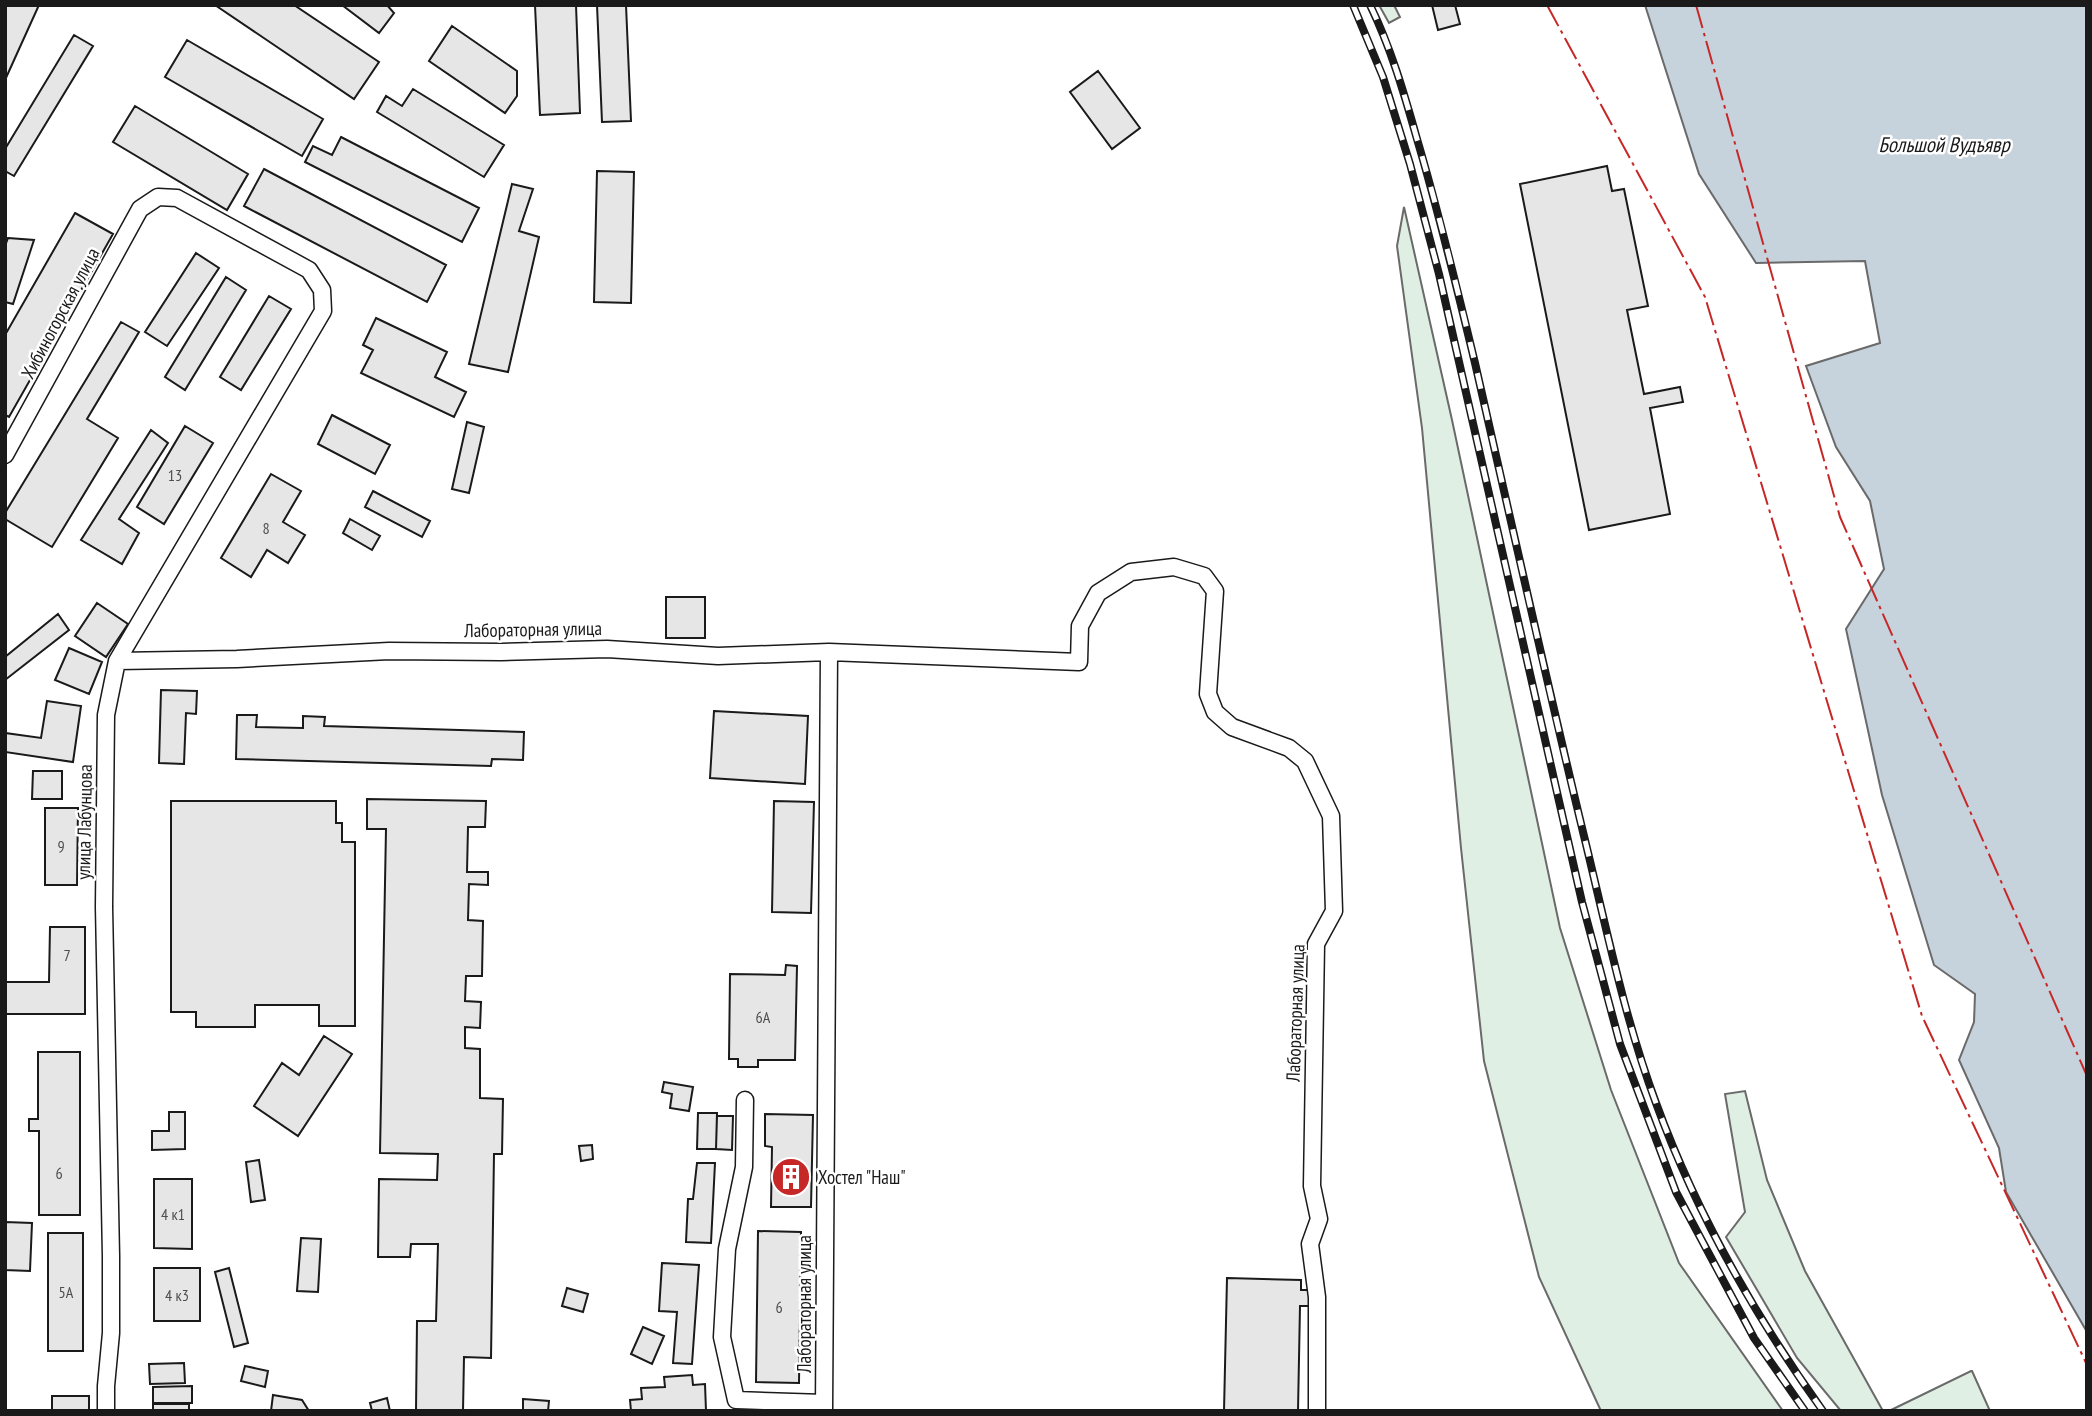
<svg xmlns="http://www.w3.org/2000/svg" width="2092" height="1416" font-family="'PT Sans Narrow',sans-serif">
	<rect width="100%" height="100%" fill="#fff"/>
	<path fill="#e0efe3" stroke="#6a6a6a" stroke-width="2" d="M1379,5H1394L1400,17L1389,23Z
		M1404,207L1452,420L1560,928L1611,1090L1679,1263L1783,1411H1601L1539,1277L1484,1061L1461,848L1422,428L1397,246Z
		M1745,1091L1767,1180L1805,1271L1883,1411H1841L1797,1358L1726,1237L1745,1212L1725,1094Z
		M1972,1371L1990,1411H1889L1971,1371Z"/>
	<path fill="#c6d2dc" stroke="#6a6a6a" stroke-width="2" d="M1645,5H2087V1332L2006,1192L1999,1148L1959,1060L1974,1022L1975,994L1934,965L1882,795L1846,629L1884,569L1870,501L1836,447L1806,366L1880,343L1865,261L1756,263L1699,174Z"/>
	<path fill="#e6e6e6" stroke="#1a1a1a" stroke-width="2" d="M5,5H39L5,80Z
		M215,5H294L379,62L354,99Z
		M342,5H387L394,13L379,33Z
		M535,5H576L580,113L540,115Z
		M597,5H626L631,121L602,122Z
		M1432,5H1455L1460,24L1438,30Z
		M452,26L517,71V96L505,113L429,61Z
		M74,35L93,46L14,176L5,171V149Z
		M187,40L323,119L302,156L165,77Z
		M1098,71L1140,128L1112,149L1070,92Z
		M413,89L504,145L484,177L377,112L386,96L402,106Z
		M135,106L248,174L227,210L113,142Z
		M341,137L479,208L462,242L305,162L313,146L332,155Z
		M1607,166L1612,191L1624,189L1648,306L1627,310L1644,394L1680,387L1683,402L1650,408L1670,514L1589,530L1520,184Z
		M264,169L446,265L427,302L244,206Z
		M597,171L634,172L631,303L594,302Z
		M512,184L533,189L519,231L539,237L508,372L469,364Z
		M75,213L113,234L9,417L5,415V335Z
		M8,238L34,240L13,304L5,302V246Z
		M196,253L219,268L167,346L145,332Z
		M226,277L246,290L185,390L165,377Z
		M269,296L291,309L241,390L220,377Z
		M376,318L447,352L435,377L466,392L454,417L361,373L373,350L363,345Z
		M121,322L139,332L87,419L118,438L52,547L5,519V513Z
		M332,415L390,445L375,474L318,444Z
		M467,422L484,427L469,493L452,489Z
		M185,426L213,443L164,524L137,507Z
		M151,430L168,443L119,519L139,533L122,564L81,540Z
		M271,474L301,491L283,522L305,535L288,563L267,550L251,577L221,558Z
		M373,491L430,521L422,537L365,507Z
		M350,519L380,536L372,550L343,533Z
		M666,597H705V638H666Z
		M97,603L128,624L106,657L75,636Z
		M58,614L69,630L5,680V657Z
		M69,648L102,662L89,694L55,680Z
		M161,690L197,691L196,714L186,713L184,764L159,763Z
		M47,701L81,706L73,762L5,752V733L41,738Z
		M714,711L808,716L805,784L710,778Z
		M237,715H257L256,727L303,728V716L325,717L324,726L524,732L523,760L492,759L491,766L236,759Z
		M33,771H62V799H32Z
		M367,799L486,801L485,827H468L467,872H488V885L469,884L468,920L483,921L482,976H466L465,1001L481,1002L480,1028L465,1027V1048L480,1049V1098L503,1099L502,1154H494L491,1358L464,1357L463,1411H416L417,1321H436L438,1244H411L410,1257H378L379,1179L437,1180L438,1154L380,1153L386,829H367Z
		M171,801H336V823H342V842H355V1026H319V1005H255V1027H196V1012H171Z
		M774,801L814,802L811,913L772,912Z
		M45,808H78L77,885H45Z
		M50,927H85V1014H5V982H49Z
		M786,965L797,966L795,1060H758V1067H738V1059H729L730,974L785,975Z
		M324,1036L352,1054L298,1136L254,1106L282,1063L299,1075Z
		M38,1052H80V1215H39V1131H29V1119H38Z
		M664,1082L693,1087L689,1111L670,1108L672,1094L662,1092Z
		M169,1112H185V1149L152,1150V1131H169Z
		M698,1113H717L716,1149H697Z
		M765,1114L813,1115L811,1207H771L772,1147L765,1146Z
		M717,1116H733L732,1150L716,1149Z
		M592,1145L593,1159L581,1161L579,1146Z
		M259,1160L265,1200L251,1202L246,1162Z
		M697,1163H715L711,1243L686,1242L688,1199H693Z
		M154,1179H192V1249L154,1248Z
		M5,1222L32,1223L30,1271L5,1270Z
		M758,1231L801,1232L799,1383L756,1382Z
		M48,1233H83V1351H48Z
		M301,1238L321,1239L318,1292L297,1291Z
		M662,1263L699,1265L692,1364L673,1363L677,1312L659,1311Z
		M154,1268H200V1321H154Z
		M229,1268L248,1343L234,1347L215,1272Z
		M1227,1278L1301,1280V1290H1310L1309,1306H1300L1298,1411H1224Z
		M567,1288L588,1294L583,1312L562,1306Z
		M643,1327L664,1336L652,1364L631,1354Z
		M184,1363L185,1383L150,1384L149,1364Z
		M245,1366L268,1371L265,1387L241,1381Z
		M692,1375L693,1385L705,1384L706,1411H631L630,1400L642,1399L641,1388L665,1387L664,1377Z
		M192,1386V1403H153V1387Z
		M273,1395L302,1400L309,1411H271Z
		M52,1396H89V1411H5L52,1410Z
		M387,1398L390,1411H372L370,1403Z
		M523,1399L549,1401L548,1411H523Z
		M153,1404H189V1411H153Z
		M744,1406L794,1407V1411H744Z"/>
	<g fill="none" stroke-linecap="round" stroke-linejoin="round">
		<g stroke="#1a1a1a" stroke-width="19">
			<path id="street" d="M5,455L140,209L158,197L177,198L309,270L322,290L323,311L117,661L106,715L104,907L111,1256V1333L106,1386V1411
				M117,661L237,659L389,651L501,652L607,649L718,656L829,652L1079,662L1080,626L1098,593L1131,572L1174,567L1204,576L1215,591L1208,694L1215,712L1232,727L1289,748L1305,761L1331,816L1334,911L1316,944L1312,1186L1319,1219L1310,1244L1317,1297V1411
				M745,1100L744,1167L727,1249L722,1337L736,1400L824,1403
				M824,1411L829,652"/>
		</g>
		<use href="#street" stroke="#fff" stroke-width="16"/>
		<g stroke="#1a1a1a" stroke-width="8">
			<path id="rail" d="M1353,5L1383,77L1410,164L1439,274L1582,902L1620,1044L1676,1192L1754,1338L1805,1411
				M1370,5C1391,48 1404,93 1417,139C1439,213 1457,288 1475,363C1511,521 1546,679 1584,836C1606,926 1624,1017 1656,1103C1696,1213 1755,1316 1823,1411"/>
		</g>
		<use href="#rail" stroke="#fff" stroke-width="5" stroke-dasharray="16" stroke-linecap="butt"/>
		<path stroke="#c62828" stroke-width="2" stroke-dasharray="24 5 3.5 5" stroke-linecap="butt" d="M1547,5L1705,297L1922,1016L2087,1365
			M1696,5L1840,517L2087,1076"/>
	</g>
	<defs>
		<g id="building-disc" transform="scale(2.0125)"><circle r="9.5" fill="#c62828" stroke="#fff"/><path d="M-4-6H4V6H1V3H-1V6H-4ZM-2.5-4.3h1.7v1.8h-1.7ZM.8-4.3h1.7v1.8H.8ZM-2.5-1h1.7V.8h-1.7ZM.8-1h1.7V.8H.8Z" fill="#fff"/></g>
	</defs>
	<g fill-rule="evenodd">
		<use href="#building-disc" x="791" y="1177"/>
	</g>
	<g text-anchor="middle" stroke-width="5" stroke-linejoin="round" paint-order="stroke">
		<g font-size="16" fill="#4d4d4d">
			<text x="175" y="481">13</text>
			<text x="266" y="534">8</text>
			<text x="61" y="852">9</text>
			<text x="67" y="961">7</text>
			<text x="763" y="1023">6А</text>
			<text x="59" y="1179">6</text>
			<text x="173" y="1220">4 к1</text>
			<text x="66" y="1298">5А</text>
			<text x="177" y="1301">4 к3</text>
			<text x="779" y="1313">6</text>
		</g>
		<g font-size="19" fill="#1a1a1a" stroke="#fff">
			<text transform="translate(60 313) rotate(-62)" y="7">Хибиногорская улица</text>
			<text transform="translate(533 629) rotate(-1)" y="7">Лабораторная улица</text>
			<text transform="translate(84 822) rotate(-89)" y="7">улица Лабунцова</text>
			<text transform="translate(1295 1013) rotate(-88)" y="7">Лабораторная улица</text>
			<text transform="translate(804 1304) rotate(-90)" y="7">Лабораторная улица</text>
		</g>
		<g font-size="19" fill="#1a1a1a" stroke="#fff" text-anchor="start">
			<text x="818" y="1184">Хостел "Наш"</text>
		</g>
		<g font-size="21" font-style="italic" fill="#1a1a1a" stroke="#fff">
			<text x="1944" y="152">Большой Вудъявр</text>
		</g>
	</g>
	<rect width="2092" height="1416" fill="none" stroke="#1a1a1a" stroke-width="14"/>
</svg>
